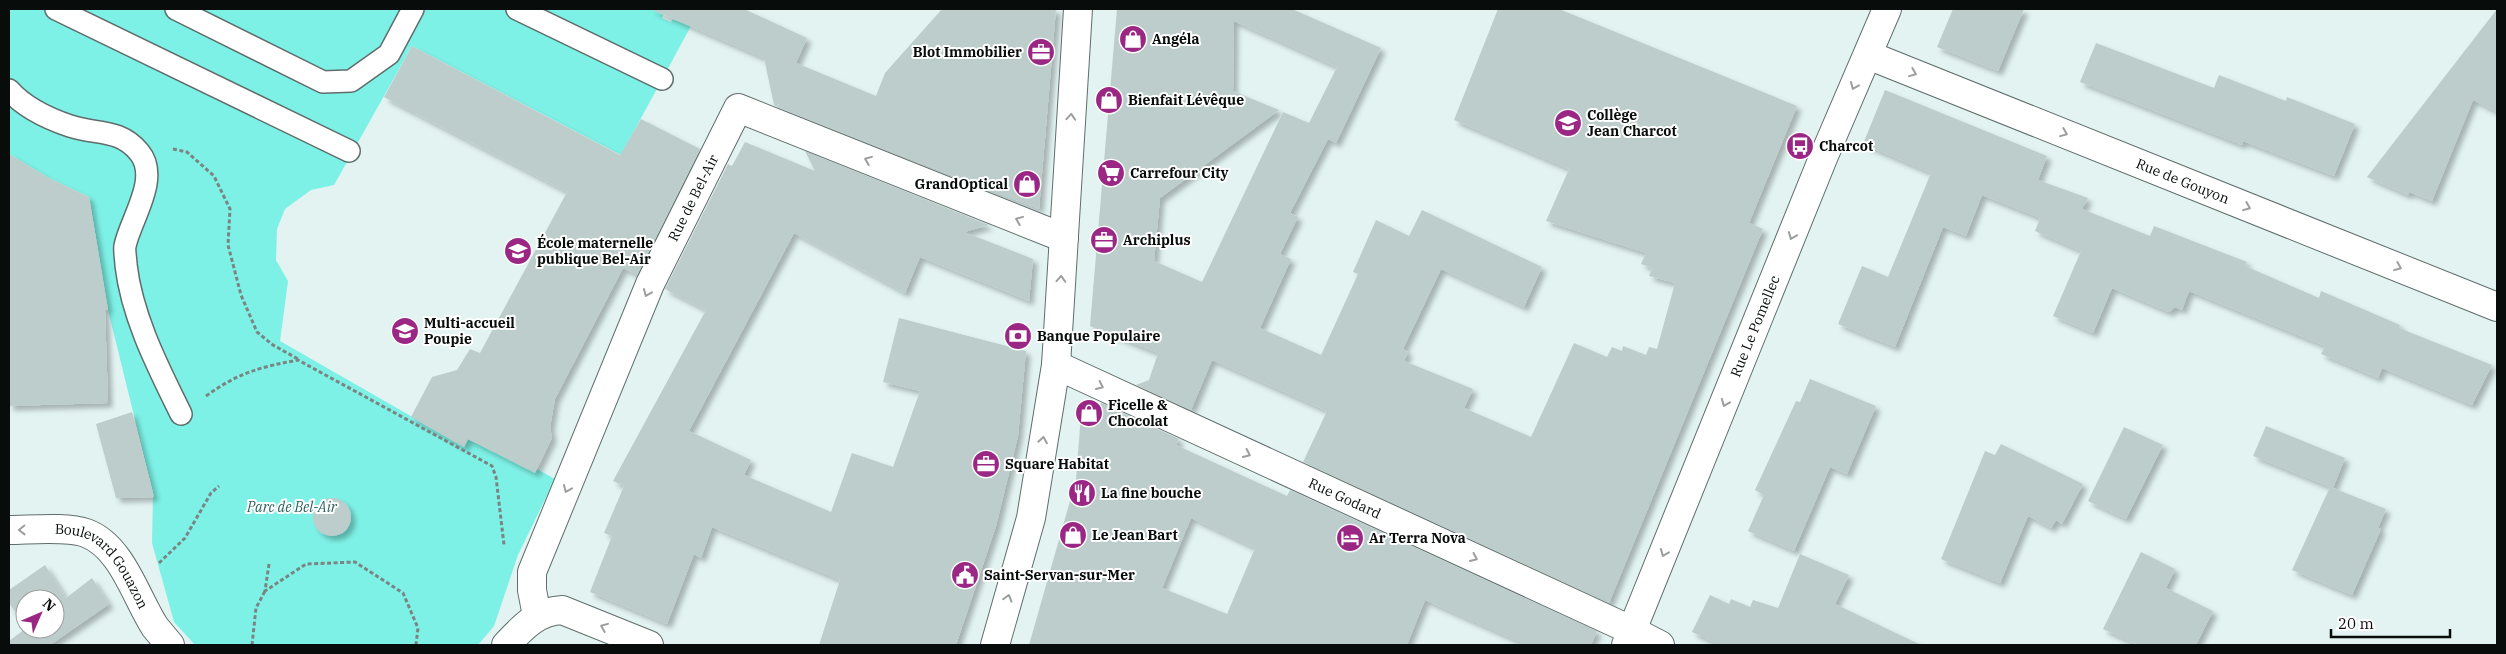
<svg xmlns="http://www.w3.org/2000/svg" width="2506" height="654" font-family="'IBM Plex Serif',serif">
	<defs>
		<filter id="shadow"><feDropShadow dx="4.5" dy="4.5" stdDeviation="2.5" flood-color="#0004"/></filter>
	</defs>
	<rect width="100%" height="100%" fill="#e2f3f1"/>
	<path fill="#7ef1e6" d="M9,9H654L664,13L662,18L671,22L673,19L691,26L621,155L412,46L334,185L311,190L285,209L277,229L276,260L288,281L280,341L463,446L468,439L535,472L537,469L555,479L518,555L494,626L478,645H195L174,622L152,543L153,493L108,310L89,197L49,178L9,154Z"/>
	<path fill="#bdcdcb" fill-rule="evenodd" filter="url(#shadow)" d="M650,9H744L807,38L796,63L876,96L885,73L942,9H1056L1039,209L782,109L778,103L777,107L774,105L764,58Z
		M1117,9H1292L1381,48L1336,143L1328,139L1290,213L1298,217L1280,254L1291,259L1260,328L1321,355L1358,274L1353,272L1376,220L1409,236L1422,210L1542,267L1524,307L1441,269L1403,349L1408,352L1404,361L1473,389L1464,408L1531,437L1574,343L1607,357L1612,347L1622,351L1623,346L1646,355L1649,347L1657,349L1675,283L1649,276L1652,268L1641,264L1646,253L1546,221L1569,169L1454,120L1498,9H1559L1797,106L1749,223L1763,229L1609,603L1303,462L1327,411L1212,360L1191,410L1136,385L1149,380L1158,353L1090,326ZM1234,21L1337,67L1309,123L1283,112L1202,282L1154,261L1160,198L1279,110L1233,91Z
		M1953,9H2024L1998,71L1937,47Z
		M2497,9V112L2473,100L2432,201L2409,192L2408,195L2367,177Z
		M2096,43L2214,88L2219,75L2286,101L2287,97L2355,124L2334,176L2243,141L2242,145L2080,82Z
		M412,46L620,155L641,119L700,149L637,275L623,268L555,399L550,427L552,438L535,473L468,439L464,447L411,417L432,377L457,370L470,349L480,353L567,192L384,97Z
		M1885,90L2047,156L2038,180L2088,198L2082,209L2150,236L2154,226L2247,262L2245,266L2319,298L2321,291L2400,325L2399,328L2492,365L2472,405L2382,368L2378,378L2321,354L2325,346L2189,291L2182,310L2175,307L2169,312L2112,288L2093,333L2053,316L2081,251L2035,231L2040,218L1982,195L1966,236L1943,227L1895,347L1838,324L1862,266L1888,277L1931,173L1863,144Z
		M745,142L815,171L805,151L989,225L964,232L1033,259L1029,301L920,257L905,293L794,233L689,431L751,460L744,475L831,512L852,453L893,467L920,391L883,382L899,318L1026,351L1018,436L996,526L956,645H819L840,580L712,527L701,558L694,554L667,624L590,592L612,536L604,533L624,486L613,481L706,310L665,289L728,164L732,166Z
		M9,154L49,178L89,197L108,310H105L108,403L9,406Z
		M1810,379L1876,406L1847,474L1830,467L1794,551L1748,531L1764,495L1755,490L1796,401L1800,402Z
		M1102,403L1179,439L1176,445L1287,496L1290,490L1597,631L1591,645H1527L1425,600L1407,645H1029L1076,480L1081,414ZM1191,518L1255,548L1227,614L1162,588Z
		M132,412L147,470L154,497L116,498L96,424Z
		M2266,426L2345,458L2333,488L2386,509L2378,528L2381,529L2352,595L2292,570L2330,487L2253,456Z
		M2124,427L2163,445L2126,519L2088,501Z
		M2001,444L2083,484L2062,524L2056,520L2051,528L2028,516L2000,583L1941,559L1985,451L1995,455Z
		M313 517a19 19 0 1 1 38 0a19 19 0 1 1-38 0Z
		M2141,552L2175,569L2166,588L2213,611L2196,645H2138L2103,629Z
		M1800,554L1849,575L1835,604L1921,645H1720L1692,632L1710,595L1729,604L1731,599L1750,607L1753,600L1778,608Z
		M45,565L66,598L92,578L109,604L50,645H10L9,641L25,629H55V599H25V625L9,603V590Z"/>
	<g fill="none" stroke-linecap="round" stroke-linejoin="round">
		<g stroke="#5f6e6c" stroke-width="24">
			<path id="service" d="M56,9L349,151
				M176,9L323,82L351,81L389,54L413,9
				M517,9L662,79
				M9,90C24,107 49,119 70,126C96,135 119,128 139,152C161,178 130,220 125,246C124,251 126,259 126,265C132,317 158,367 181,414"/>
		</g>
		<g stroke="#5f6e6c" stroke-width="30">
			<g id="minor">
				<path id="s1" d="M1868,55L2497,307"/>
				<path id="s2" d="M1056,365L1633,631L1660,645"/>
				<path id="s3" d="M9,530C29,530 67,526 86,533C122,546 136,598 155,627C160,633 165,639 170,645"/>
				<path id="s4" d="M537,616L532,590V572L650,284L738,108L1064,238"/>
				<path d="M506,645C522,628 537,611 562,610L649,645"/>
				<path d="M995,645L1031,518L1056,365L1078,9"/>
				<path id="s5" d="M1626,645L1823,158L1887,9"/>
			</g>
		</g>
		<path stroke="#7a8583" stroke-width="3" stroke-dasharray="4 2.5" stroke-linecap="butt" d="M173,149L187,152L214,176L230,209L228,245L241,295L257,332L273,345L298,359
			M206,396C238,373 260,367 298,360L492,466L496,477L504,545
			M159,563L185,538L211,493L219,486
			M269,564L265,591L306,564L355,562L403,593L418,628L416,645
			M252,645L256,608L265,591"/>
		<use href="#service" stroke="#fff" stroke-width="21"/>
		<use href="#minor" stroke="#fff" stroke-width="28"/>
	</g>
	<defs><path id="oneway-chevron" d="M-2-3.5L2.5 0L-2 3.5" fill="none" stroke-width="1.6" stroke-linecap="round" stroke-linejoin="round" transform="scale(1.25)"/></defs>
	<g stroke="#9c9e9e">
		<use href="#oneway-chevron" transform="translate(1913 73) rotate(22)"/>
		<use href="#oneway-chevron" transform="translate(1854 86) rotate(113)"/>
		<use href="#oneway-chevron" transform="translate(1071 117) rotate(-86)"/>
		<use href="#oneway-chevron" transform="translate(2064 133) rotate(22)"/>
		<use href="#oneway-chevron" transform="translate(868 160) rotate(-158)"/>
		<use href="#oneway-chevron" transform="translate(2247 207) rotate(22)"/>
		<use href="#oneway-chevron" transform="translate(1019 220) rotate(-158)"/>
		<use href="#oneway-chevron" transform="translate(1792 236) rotate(112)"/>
		<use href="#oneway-chevron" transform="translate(2398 267) rotate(22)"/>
		<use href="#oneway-chevron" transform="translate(1061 279) rotate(-86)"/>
		<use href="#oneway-chevron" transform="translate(647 293) rotate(112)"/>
		<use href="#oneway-chevron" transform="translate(1100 386) rotate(25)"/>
		<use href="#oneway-chevron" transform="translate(1725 403) rotate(112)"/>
		<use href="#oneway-chevron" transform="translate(1043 440) rotate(-81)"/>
		<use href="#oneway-chevron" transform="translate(1247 454) rotate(25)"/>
		<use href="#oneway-chevron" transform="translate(567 489) rotate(113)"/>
		<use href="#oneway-chevron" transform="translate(22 530) rotate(179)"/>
		<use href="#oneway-chevron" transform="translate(1664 553) rotate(112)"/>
		<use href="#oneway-chevron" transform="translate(1474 558) rotate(25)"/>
		<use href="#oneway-chevron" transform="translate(1008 598) rotate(-74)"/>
		<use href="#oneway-chevron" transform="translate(604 627) rotate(-158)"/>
	</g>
	<defs>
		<g id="shop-disc" transform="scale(1.4375)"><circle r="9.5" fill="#9b2784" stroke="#fff"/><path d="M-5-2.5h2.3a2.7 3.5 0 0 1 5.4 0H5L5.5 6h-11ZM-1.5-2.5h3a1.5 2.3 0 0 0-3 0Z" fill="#fff"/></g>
		<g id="office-disc" transform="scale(1.4375)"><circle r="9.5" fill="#9b2784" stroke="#fff"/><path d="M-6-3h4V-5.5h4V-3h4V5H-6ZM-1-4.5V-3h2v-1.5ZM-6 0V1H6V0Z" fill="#fff"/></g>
		<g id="school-disc" transform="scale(1.4375)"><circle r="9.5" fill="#9b2784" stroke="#fff"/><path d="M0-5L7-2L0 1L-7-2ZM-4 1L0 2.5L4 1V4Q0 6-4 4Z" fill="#fff"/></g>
		<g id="bus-disc" transform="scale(1.4375)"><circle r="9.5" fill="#9b2784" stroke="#fff"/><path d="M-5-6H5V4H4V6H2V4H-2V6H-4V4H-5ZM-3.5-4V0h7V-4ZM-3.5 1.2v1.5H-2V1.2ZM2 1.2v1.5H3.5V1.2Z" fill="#fff"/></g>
		<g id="supermarket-disc" transform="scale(1.4375)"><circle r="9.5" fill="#9b2784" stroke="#fff"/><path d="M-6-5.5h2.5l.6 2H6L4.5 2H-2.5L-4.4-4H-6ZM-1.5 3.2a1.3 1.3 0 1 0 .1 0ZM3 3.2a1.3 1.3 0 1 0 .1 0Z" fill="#fff"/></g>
		<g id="bank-disc" transform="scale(1.4375)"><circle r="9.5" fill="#9b2784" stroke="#fff"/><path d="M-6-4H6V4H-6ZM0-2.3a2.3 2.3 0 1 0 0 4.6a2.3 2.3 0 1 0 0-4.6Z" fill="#fff"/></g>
		<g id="restaurant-disc" transform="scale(1.4375)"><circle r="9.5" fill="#9b2784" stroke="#fff"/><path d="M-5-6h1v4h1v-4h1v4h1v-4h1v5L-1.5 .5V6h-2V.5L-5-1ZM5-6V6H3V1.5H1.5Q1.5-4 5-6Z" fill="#fff"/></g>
		<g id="hotel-disc" transform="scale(1.4375)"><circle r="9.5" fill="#9b2784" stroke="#fff"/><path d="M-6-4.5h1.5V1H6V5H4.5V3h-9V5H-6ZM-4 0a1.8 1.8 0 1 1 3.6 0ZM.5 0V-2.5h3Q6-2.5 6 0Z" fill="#fff"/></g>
		<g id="civic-disc" transform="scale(1.4375)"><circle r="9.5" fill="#9b2784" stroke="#fff"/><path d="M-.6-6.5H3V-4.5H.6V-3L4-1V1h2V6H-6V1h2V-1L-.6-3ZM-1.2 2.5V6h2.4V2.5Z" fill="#fff"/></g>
	</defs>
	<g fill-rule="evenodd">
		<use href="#shop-disc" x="1133" y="39"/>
		<use href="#office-disc" x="1041" y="52"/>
		<use href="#shop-disc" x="1109" y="100"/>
		<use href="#school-disc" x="1568" y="123"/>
		<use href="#bus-disc" x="1800" y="146"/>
		<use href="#supermarket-disc" x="1111" y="173"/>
		<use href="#shop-disc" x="1027" y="184"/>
		<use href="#office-disc" x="1104" y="240"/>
		<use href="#school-disc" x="518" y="251"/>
		<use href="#school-disc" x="405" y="331"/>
		<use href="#bank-disc" x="1018" y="336"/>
		<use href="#shop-disc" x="1089" y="413"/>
		<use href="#office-disc" x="986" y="464"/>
		<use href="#restaurant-disc" x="1082" y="493"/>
		<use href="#shop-disc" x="1073" y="535"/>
		<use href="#hotel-disc" x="1350" y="538"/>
		<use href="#civic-disc" x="965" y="575"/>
	</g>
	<g text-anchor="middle" stroke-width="4" stroke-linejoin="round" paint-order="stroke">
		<g font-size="14" font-weight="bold" fill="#080d0c" stroke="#fff" text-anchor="start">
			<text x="1152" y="44">Angéla</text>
			<text x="1022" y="57" text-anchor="end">Blot Immobilier</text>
			<text x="1128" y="105">Bienfait Lévêque</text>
			<text x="1587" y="120">Collège<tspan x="1587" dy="16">Jean Charcot</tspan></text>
			<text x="1819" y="151">Charcot</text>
			<text x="1130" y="178">Carrefour City</text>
			<text x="1008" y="189" text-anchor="end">GrandOptical</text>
			<text x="1123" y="245">Archiplus</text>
			<text x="537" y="248">École maternelle<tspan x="537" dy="16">publique Bel-Air</tspan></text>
			<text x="424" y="328">Multi-accueil<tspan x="424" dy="16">Poupie</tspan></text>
			<text x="1037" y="341">Banque Populaire</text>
			<text x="1108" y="410">Ficelle &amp;<tspan x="1108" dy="16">Chocolat</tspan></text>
			<text x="1005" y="469">Square Habitat</text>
			<text x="1101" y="498">La fine bouche</text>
			<text x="1092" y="540">Le Jean Bart</text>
			<text x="1369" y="543">Ar Terra Nova</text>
			<text x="984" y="580">Saint-Servan-sur-Mer</text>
		</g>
		<g font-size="14" fill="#080d0c" stroke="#fff">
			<text dy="5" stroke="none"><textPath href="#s1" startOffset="339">Rue de Gouyon</textPath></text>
			<text dy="5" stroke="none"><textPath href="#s4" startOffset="452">Rue de Bel-Air</textPath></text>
			<text dy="5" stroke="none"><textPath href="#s5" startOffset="344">Rue Le Pomellec</textPath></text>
			<text dy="5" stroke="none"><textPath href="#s2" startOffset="318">Rue Godard</textPath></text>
			<text dy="5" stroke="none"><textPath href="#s3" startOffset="110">Boulevard Gouazon</textPath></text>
		</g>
		<g font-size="14" font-style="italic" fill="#2b625d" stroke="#fff">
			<text x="292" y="512">Parc de Bel-Air</text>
		</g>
	</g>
	<rect width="2506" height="654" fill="none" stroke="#080d0c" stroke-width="20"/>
	<g transform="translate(40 614) rotate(45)"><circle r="24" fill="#ffffff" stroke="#9c9e9e"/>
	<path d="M0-4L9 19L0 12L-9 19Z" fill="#9b2784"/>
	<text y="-8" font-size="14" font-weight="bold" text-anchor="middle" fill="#080d0c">N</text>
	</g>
	<path d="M2331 629v8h119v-8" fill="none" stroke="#080d0c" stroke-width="2.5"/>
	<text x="2338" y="629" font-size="15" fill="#080d0c" stroke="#ffffff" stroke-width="4" paint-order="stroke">20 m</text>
</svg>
